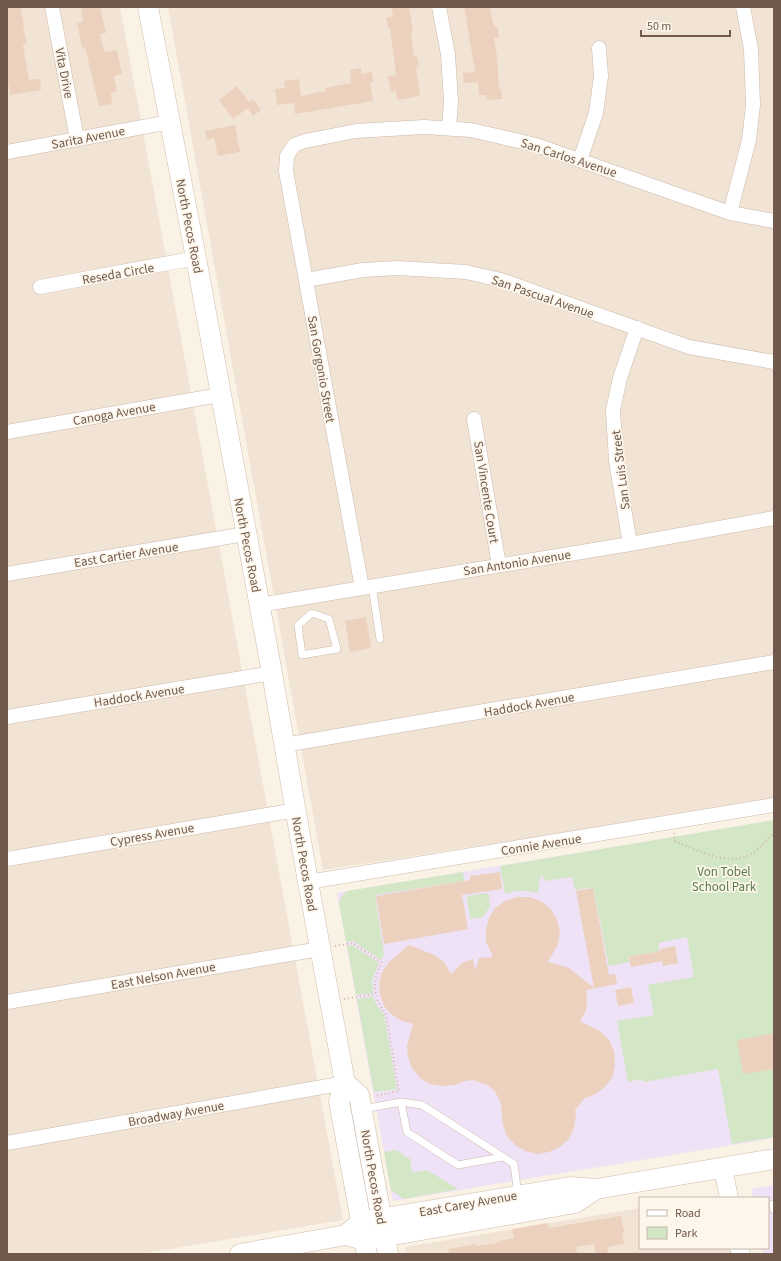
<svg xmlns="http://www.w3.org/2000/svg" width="781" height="1261" font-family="'Source Sans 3',sans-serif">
	<rect width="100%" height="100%" fill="#faf2e5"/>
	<path fill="#f1e4d4" d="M7,7H120L343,1220L140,1254H7Z
		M168,7H774V800L323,870Z
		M640,1208V1248H737L738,1254H406L405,1247Z"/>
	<path fill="#efe2f6" d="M774,820V1138L393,1201L337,893Z
		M774,1185V1254H763L762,1248H768V1198H753L752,1189Z"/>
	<path fill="#d3e6c5" d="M774,820V1137L732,1144L718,1069L644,1082L641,1079L628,1082L617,1021L654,1015L648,985L694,977L687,937L658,943L659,951L628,957L629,962L609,966L593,887L575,890L572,877L544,881L543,876L540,877L538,893C526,890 517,890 505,894L500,866Z
		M463,872L464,881L375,895L384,954L381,960L353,941L346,942L339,903L341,897L347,891Z
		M488,893L490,906L483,917L470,919L467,896Z
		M352,945L379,963L372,981L373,993L356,995L347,946Z
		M373,996L376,1004L384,1015L397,1089L374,1092L357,999Z
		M396,1150L410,1159L412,1173L427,1170L458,1189L404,1199L391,1190L384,1152Z"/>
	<path fill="#edd1bf" d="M7,7H21L24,26H23L27,44L23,45L29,80L40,79L41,90L10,95L7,76Z
		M81,7H100L106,33L100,34L104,52L117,50L122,74L114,76L117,92L111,93L112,104L99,106L85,47L82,48L77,23L83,22Z
		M391,7H409L413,31L411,32L414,56H417L419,67L416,68L420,96L397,100L396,91L391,92L388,76L396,75L390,27L388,28L386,18L393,16Z
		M464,7H490L494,27H498L499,37L494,38L497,56L499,89H501L502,99L487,100L486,95H479L478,82L464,83L463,73L475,72Z
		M361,68V74L372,72L373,82L370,83L373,101L295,114L294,103L277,105L275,89L285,88L284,81L299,79L301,96L325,91V88L351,83L350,70Z
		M237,86L249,102L253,99L261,110L253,116L248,108L233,119L219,100Z
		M235,125L240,152L218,156L214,138L207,140L205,131Z
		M366,617L371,648L350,652L345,621Z
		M500,872L502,889L462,895L468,929L384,944L376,896L470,880V876Z
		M593,888L609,975L615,974L617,984L586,990L587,999L586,1011L580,1021L600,1031L609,1040L614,1051L615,1064L613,1076L606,1086L596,1094L585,1098L575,1110L576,1115L574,1128L569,1139L560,1147L549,1152L537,1154L525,1151L515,1145L507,1136L503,1125L501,1104L498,1097L494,1090L487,1085L473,1080L465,1081L454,1085L442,1086L430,1084L420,1078L412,1068L408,1057L407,1046L413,1024L402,1021L392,1015L384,1006L380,995L379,983L382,972L389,962L409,945L434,955L444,962L451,974L462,963L473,959L475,971L479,958L493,957L486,942V930L489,918L495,908L505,901L517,897H529L541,901L551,909L557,920L560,932L558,944L548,962L569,968L594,988L576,891Z
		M675,946L678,963L663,966L662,961L631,967L629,957L660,951V949Z
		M631,987L634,1003L618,1006L615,990Z
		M774,1033V1069L743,1074L737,1040Z
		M621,1216L624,1232L622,1233L624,1244L607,1247L608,1253L595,1254L594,1244L576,1247L577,1254H449L448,1249L476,1244V1246L497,1243L499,1241L514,1238L512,1229L548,1223L549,1228Z"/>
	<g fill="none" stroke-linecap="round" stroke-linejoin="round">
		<g stroke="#cbbaad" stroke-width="8">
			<path id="service" d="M372,586L380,639
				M312,613L329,619L337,649L302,655L298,625Z
				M401,1102L407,1132L458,1165L502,1157
				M363,1109L401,1102L422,1105L514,1164L518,1195
				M774,1204H773L774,1210"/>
		</g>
		<g stroke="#cbbaad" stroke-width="15">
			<path id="minor" d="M52,7L77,139
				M439,7L448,54L451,102L449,128
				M7,152L170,122
				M580,160L596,113L601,76L599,48
				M730,213L749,140L753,105L751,49L743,7
				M306,280L363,270L397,268L466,272L501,280L689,347L774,362
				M40,287L196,258
				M474,419L499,565
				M7,432L220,395
				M630,544L616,461L613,410L620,378L637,328
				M7,574L245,534
				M362,588L286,171L287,156L294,145L305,141L356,131L424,127L471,130L536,145L730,213L774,221
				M259,605L630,544L774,518
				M7,717L272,673
				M284,745L774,662
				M7,859L296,810
				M308,882L774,805
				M7,1002L320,949
				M7,1143L345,1083"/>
		</g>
		<g stroke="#cbbaad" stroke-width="19">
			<path id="tertiary" d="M723,1168L729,1198
				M739,1248L741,1254"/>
		</g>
		<g stroke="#cfbcad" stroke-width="21">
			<path id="secondary" d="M148,7L196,258L272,673L308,882L345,1083L339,1101L367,1254
				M345,1083L359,1095L388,1254
				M346,1235L361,1222L570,1187L596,1189L774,1159
				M240,1254L346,1235L365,1240L575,1203L596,1189"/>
		</g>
		<path stroke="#d2b5a3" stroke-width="2" stroke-dasharray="1 3" stroke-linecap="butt" d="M674,833L675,841C698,850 730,869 753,853C761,847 767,840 774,833
			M335,946L353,943L382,963C371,984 373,996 386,1015L399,1091L374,1096
			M344,999L375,994"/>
		<use href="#service" stroke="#fff" stroke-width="7"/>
		<use href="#minor" stroke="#fff" stroke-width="14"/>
		<use href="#tertiary" stroke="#fff" stroke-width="18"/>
		<use href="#secondary" stroke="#fff" stroke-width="20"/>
	</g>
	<g text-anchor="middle" stroke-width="3.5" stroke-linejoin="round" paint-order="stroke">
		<g font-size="13" fill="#71594d" stroke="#fdf6eb">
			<text transform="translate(65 73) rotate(79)" y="5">Vita Drive</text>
			<text transform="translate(88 137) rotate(-11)" y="5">Sarita Avenue</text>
			<text transform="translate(569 157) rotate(18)" y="5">San Carlos Avenue</text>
			<text transform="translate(190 226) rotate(79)" y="5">North Pecos Road</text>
			<text transform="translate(118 273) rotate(-10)" y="5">Reseda Circle</text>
			<text transform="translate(543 296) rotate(19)" y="5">San Pascual Avenue</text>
			<text transform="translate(322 369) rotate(80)" y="5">San Gorgonio Street</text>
			<text transform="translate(114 413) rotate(-10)" y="5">Canoga Avenue</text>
			<text transform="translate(620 470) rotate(-97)" y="5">San Luis Street</text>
			<text transform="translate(487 492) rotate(81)" y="5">San Vincente Court</text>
			<text transform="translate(248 545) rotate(79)" y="5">North Pecos Road</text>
			<text transform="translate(126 554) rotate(-9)" y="5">East Cartier Avenue</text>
			<text transform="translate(517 562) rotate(-9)" y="5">San Antonio Avenue</text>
			<text transform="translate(139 695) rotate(-9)" y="5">Haddock Avenue</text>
			<text transform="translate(529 704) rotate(-10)" y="5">Haddock Avenue</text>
			<text transform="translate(152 834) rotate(-10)" y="5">Cypress Avenue</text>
			<text transform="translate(541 844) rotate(-9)" y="5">Connie Avenue</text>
			<text transform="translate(305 864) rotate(80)" y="5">North Pecos Road</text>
			<text transform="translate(163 975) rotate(-10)" y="5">East Nelson Avenue</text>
			<text transform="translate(176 1113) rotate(-10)" y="5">Broadway Avenue</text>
			<text transform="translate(374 1177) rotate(80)" y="5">North Pecos Road</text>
			<text transform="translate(468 1203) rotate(-10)" y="5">East Carey Avenue</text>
		</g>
		<g font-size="13" fill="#587b49" stroke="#fdf6eb">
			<text x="724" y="876">Von Tobel<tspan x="724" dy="15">School Park</tspan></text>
		</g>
	</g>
	<rect width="781" height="1261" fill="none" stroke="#71594d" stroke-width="16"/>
	<rect x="639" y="1197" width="130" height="52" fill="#fdf6eb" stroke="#c5b7ac"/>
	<rect x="647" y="1210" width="20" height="6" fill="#ffffff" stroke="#c5b7ac"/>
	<text x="675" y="1217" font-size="12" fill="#71594d">Road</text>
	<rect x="647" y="1227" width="20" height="12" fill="#d3e6c5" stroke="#c5b7ac"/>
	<text x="675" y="1237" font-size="12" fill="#71594d">Park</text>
	<path d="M641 30v6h89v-6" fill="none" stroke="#71594d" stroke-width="2"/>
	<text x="647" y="30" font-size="12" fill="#71594d" stroke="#fdf6eb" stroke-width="3" paint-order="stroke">50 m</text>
</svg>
